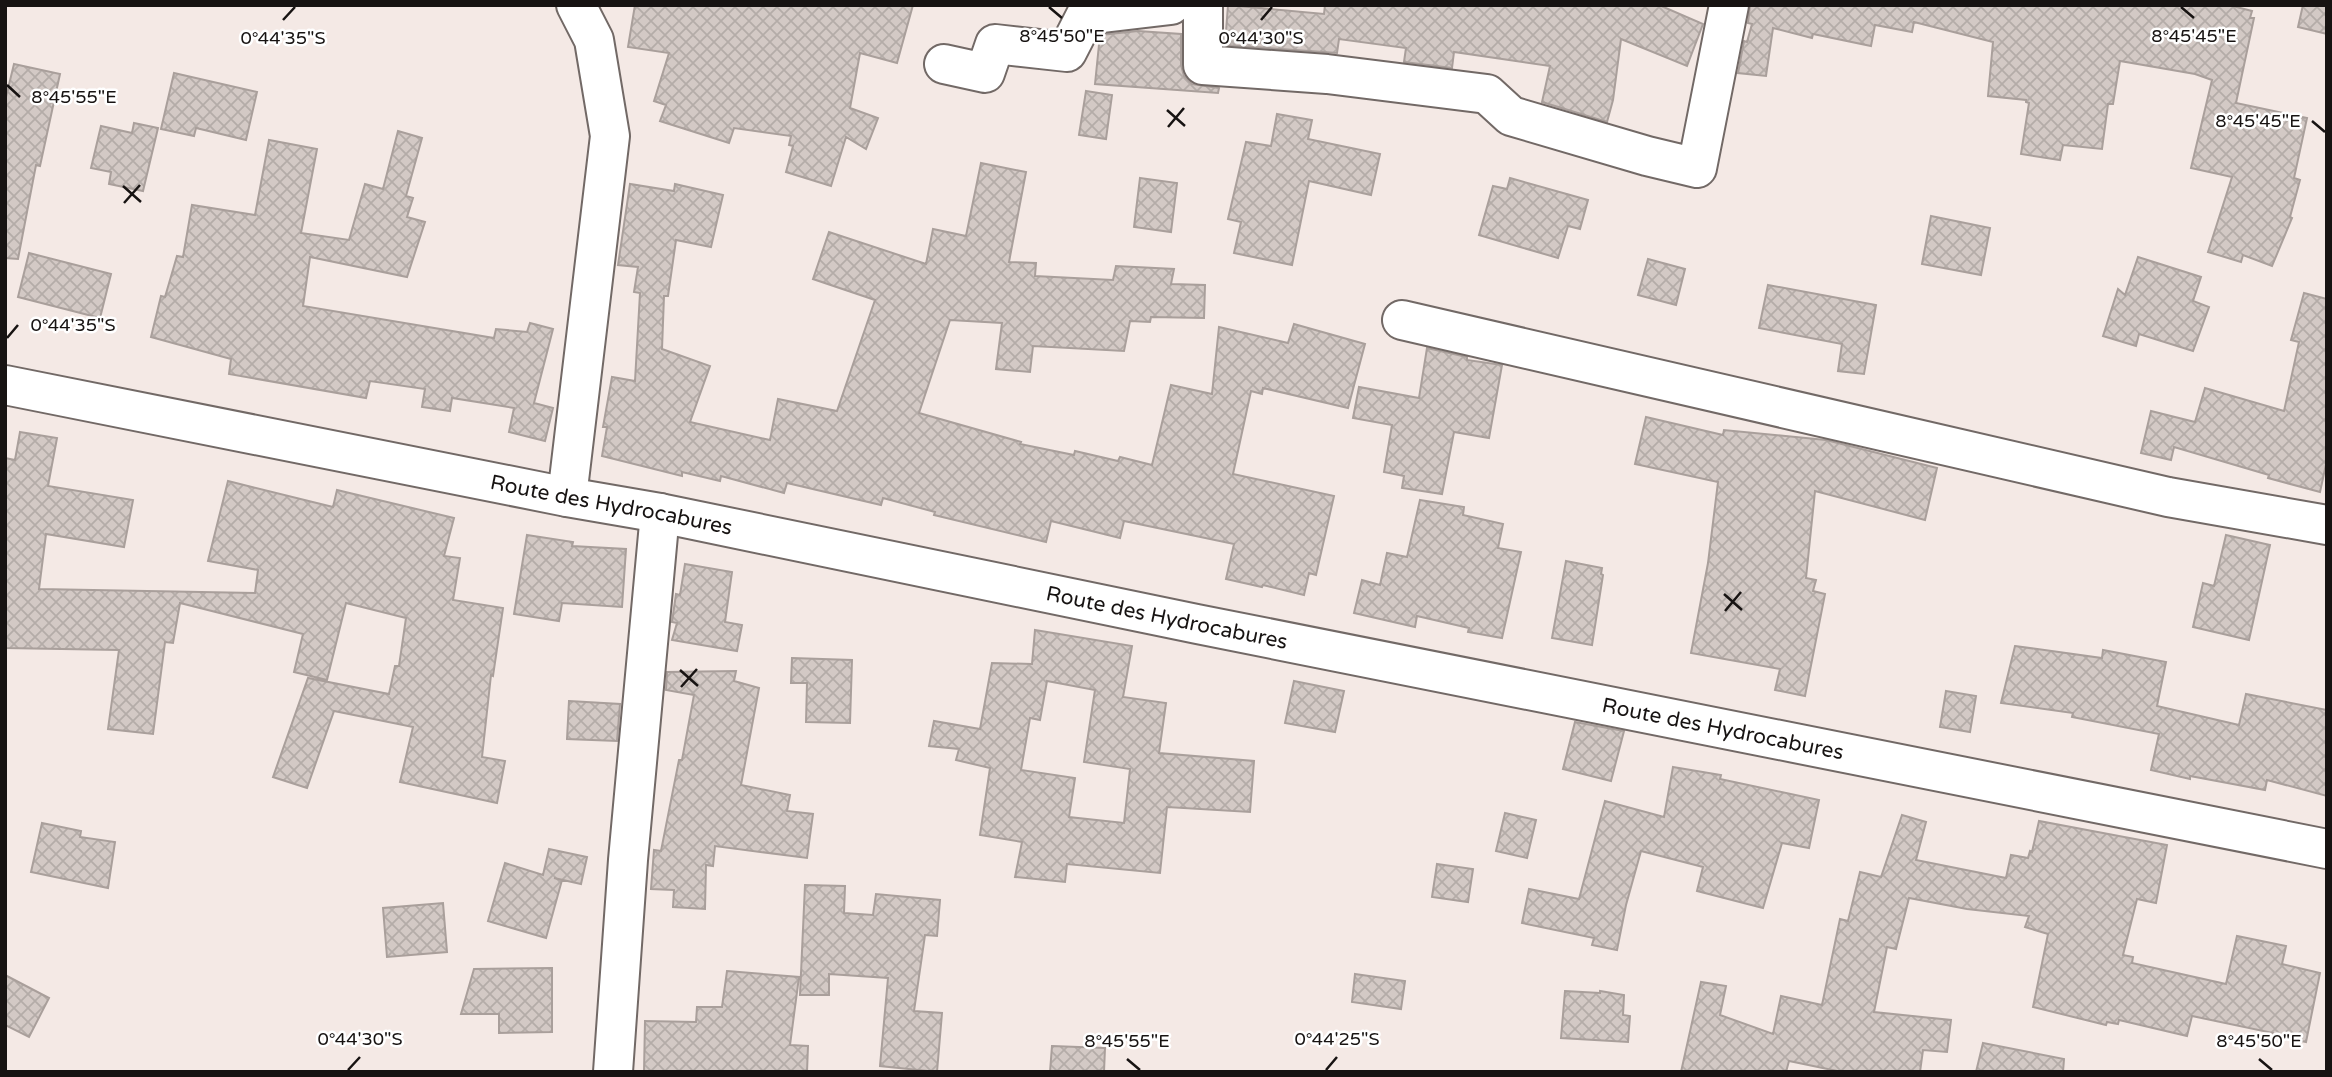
<svg xmlns="http://www.w3.org/2000/svg" width="2332" height="1077" font-family="'Varela Round',sans-serif">
	<defs>
		<pattern id="building-cross-hatch" width="8" height="8" patternUnits="userSpaceOnUse" patternTransform="scale(1.75)"><rect width="8" height="8" fill="#d3c9c5"/><path d="M0 0l8 8M0 8l8-8" fill="none" stroke="#b4aca8"/></pattern>
	</defs>
	<rect width="100%" height="100%" fill="#f4e9e5"/>
	<path fill="url(#building-cross-hatch)" stroke="#a99f9b" stroke-width="2" fill-rule="evenodd" d="M635,5H913L897,63L860,53L850,108L878,118L866,149L846,137L831,186L786,172L793,146L789,145L791,136L734,128L729,143L660,121L666,105L654,101L669,53L628,47Z
		M1228,5L1324,14L1325,5H1659L1703,24L1687,66L1621,39L1613,100L1607,122L1542,102L1550,66L1454,52L1452,68L1404,62L1406,48L1339,39L1337,53L1225,45Z
		M1750,5H2229L2252,11L2250,18H2254L2236,103L2307,118L2294,178L2300,180L2290,217L2292,218L2272,266L2243,255L2241,262L2208,252L2232,177L2191,168L2212,80L2195,74L2120,61L2113,104H2108L2102,149L2063,145L2060,160L2021,154L2029,103L2026,102V100L1988,96L1993,42L1914,22L1912,32L1875,25L1871,46L1813,34L1812,38L1773,28L1766,76L1738,73L1744,41L1747,42L1752,24L1748,23Z
		M2303,5H2327V34L2298,27Z
		M1138,31L1181,34V65L1184,76L1192,84L1219,88L1218,93L1095,84L1100,35Z
		M14,64L60,74L40,166L36,165L18,259L5,258V101Z
		M174,73L257,92L246,140L196,128L194,136L161,129Z
		M1086,91L1112,95L1106,139L1079,135Z
		M1277,114L1312,120L1308,139L1380,154L1371,195L1309,181L1292,265L1234,253L1241,222L1228,219L1246,142L1271,146Z
		M134,123L158,128L143,191L109,184L111,172L91,168L101,126L132,133Z
		M398,131L422,138L406,196L413,198L407,217L425,222L407,277L310,257L303,306L494,338L496,329L527,332L530,323L553,329L534,403L553,408L545,441L509,432L514,408L452,398L450,411L422,407L425,389L370,381L366,398L229,374L231,359L151,337L161,296L165,297L177,256L183,257L192,205L255,215L269,140L317,149L301,233L349,240L365,184L383,189Z
		M981,163L1026,172L1009,262L1036,263L1035,276L1113,280L1116,266L1174,269L1171,284L1205,285L1204,318L1151,317L1150,322L1130,321L1124,351L1033,346L1030,372L996,369L1002,323L950,320L919,413L1021,442L1020,444L1074,455L1075,451L1118,461L1120,457L1152,465L1171,385L1212,394L1219,327L1288,343L1294,324L1365,344L1348,408L1263,388L1262,394L1251,391L1233,474L1334,496L1316,575L1309,573L1304,595L1263,585L1262,587L1226,579L1234,544L1124,521L1120,538L1051,521L1046,542L934,515L935,512L883,498L881,505L787,483L784,493L721,476L720,481L682,472V476L602,456L607,427H603L612,377L635,381L640,293L634,292L638,267L618,265L630,184L674,191L675,184L723,195L711,247L676,240L668,296H664L662,349L710,366L690,422L770,440L778,399L837,411L875,300L813,279L829,232L926,264L933,229L966,236Z
		M1140,178L1177,183L1171,232L1134,227Z
		M1510,178L1588,200L1580,229L1568,226L1558,258L1479,235L1493,186L1507,189Z
		M1931,216L1990,228L1981,275L1922,264Z
		M29,253L111,274L100,318L18,297Z
		M2138,257L2201,277L2193,301L2209,307L2193,351L2139,334L2136,346L2103,336L2118,289L2125,295Z
		M1648,259L1685,269L1676,305L1638,295Z
		M1768,285L1876,305L1864,374L1838,371L1842,344L1759,328Z
		M2304,293L2327,299V460L2320,492L2268,478L2269,475L2174,447L2171,460L2141,453L2151,411L2195,422L2205,388L2284,411L2299,342L2291,340Z
		M1427,348L1467,357V360L1502,365L1489,438L1454,432L1442,494L1402,488L1404,476L1384,472L1392,425L1353,418L1359,387L1419,398Z
		M1646,417L1723,435L1724,430L1826,440L1937,468L1925,520L1815,491L1806,578L1816,580L1813,591L1825,594L1805,696L1775,690L1780,669L1691,653L1708,563L1718,482L1635,464Z
		M20,432L57,438L48,486L133,500L124,547L46,534L39,589L255,593L258,570L208,561L228,481L333,507L337,490L454,518L444,556L460,558L453,600L503,608L493,676L491,675L482,757L505,761L497,803L400,782L413,727L334,711L307,788L273,777L308,678L389,694L395,666H399L406,618L346,603L327,680L294,672L303,634L180,603L173,643L165,642L153,734L108,729L119,650L5,648V458L15,460Z
		M1420,500L1464,507L1463,515L1503,524L1498,548L1521,552L1502,638L1468,632L1469,628L1417,616L1415,627L1354,613L1362,580L1380,585L1387,553L1407,557Z
		M527,535L573,542L572,546L626,549L622,607L562,603L559,621L514,614Z
		M2226,535L2270,545L2249,640L2193,627L2203,583L2214,586Z
		M1566,561L1602,568L1601,574L1603,575L1592,645L1552,638Z
		M685,564L732,572L725,622L742,625L737,651L672,640L677,623L672,622L676,594L680,595Z
		M1035,630L1132,646L1123,697L1166,703L1159,753L1254,761L1250,812L1167,807L1160,873L1067,864L1065,882L1015,877L1022,842L980,835L990,768L956,760L959,749L929,746L934,721L980,729L992,663L1032,664ZM1047,681L1095,690L1084,762L1130,769L1124,823L1069,817L1075,778L1021,770L1030,718L1040,720Z
		M2015,646L2102,658L2103,650L2166,662L2157,706L2239,725L2246,694L2327,710V796L2267,780L2265,790L2190,776V779L2151,770L2159,734L2072,717L2073,713L2001,703Z
		M792,658L852,660L850,723L806,722L807,683H791Z
		M736,671L734,681L759,688L741,785L790,795L787,811L813,814L807,858L715,846L713,866L706,865L705,909L673,907L674,890L651,889L654,850L661,851L679,760H682L694,695L666,690L667,672Z
		M1294,681L1344,691L1335,732L1285,723Z
		M1946,691L1976,696L1970,732L1940,727Z
		M569,701L620,704L617,741L567,739Z
		M1575,722L1624,731L1611,781L1563,769Z
		M1673,767L1721,775L1720,779L1819,800L1809,848L1782,843L1763,908L1697,891L1703,867L1641,851L1626,905L1617,950L1592,945L1594,938L1522,923L1529,889L1579,899L1605,801L1664,817Z
		M1505,813L1536,820L1527,858L1496,851Z
		M1902,815L1926,822L1916,860L2006,878L2011,855L2028,858L2030,851L2032,852L2039,821L2167,845L2156,903L2137,899L2123,955L2133,957L2132,963L2226,984L2237,936L2286,946L2282,964L2320,973L2306,1042L2273,1035V1033L2192,1016L2187,1036L2119,1020L2118,1024L2107,1022L2106,1025L2033,1007L2048,934L2025,927L2029,916L1967,909L1909,898L1896,949L1887,947L1874,1012L1951,1020L1947,1052L1923,1050L1920,1072H1842L1789,1061L1786,1072H1681L1701,982L1726,986L1720,1015L1773,1034L1781,996L1822,1005L1840,919L1848,921L1860,872L1881,877Z
		M42,823L81,831L80,837L115,842L108,888L31,872Z
		M549,849L587,857L581,884L554,878L562,880L546,938L488,921L505,863L543,875Z
		M1437,864L1473,869L1468,902L1432,897Z
		M805,885L845,886L844,913L873,915L876,894L940,900L937,936L925,935L914,1011L942,1013L937,1072L880,1066L888,978L829,974V995H800Z
		M443,903L447,952L387,957L383,908Z
		M552,968V1032L499,1033V1014H461L474,969Z
		M727,971L799,977L790,1045L808,1046L807,1072H644L645,1021L696,1022L697,1007H722Z
		M1355,974L1405,981L1401,1009L1352,1002Z
		M5,975L49,998L29,1037L5,1025Z
		M1565,991L1600,993V991L1624,995L1623,1015L1630,1016L1628,1042L1561,1038Z
		M1983,1043L2064,1059L2063,1072H1976Z
		M1052,1046L1105,1048L1104,1072H1050Z"/>
	<g fill="none" stroke-linecap="round" stroke-linejoin="round">
		<g stroke="#726966" stroke-width="42">
			<g id="minor">
				<path d="M1203,5V65L1327,74L1487,94L1511,116L1647,156L1697,168L1729,5"/>
				<path d="M944,64L985,73L995,44L1067,52L1086,15L1171,5"/>
				<path d="M1402,320L2168,497L2327,525"/>
				<path id="s1" d="M5,385L567,497L660,513L1197,624L2327,849"/>
				<path d="M567,497L610,136L594,40L576,5"/>
				<path d="M613,1072L628,860L660,513"/>
			</g>
		</g>
		<use href="#minor" stroke="#fff" stroke-width="38"/>
	</g>
	<path fill="none" stroke="#171312" stroke-width="2.5" d="M1049,7L1062,18M2181,7L2194,18M283,20L295,7M1261,20L1272,7M7,85L20,97M1167,110L1185,126M2312,121L2325,132M1168,127L1184,108M123,186L141,202M124,203L140,185M7,338L18,325M1724,594L1742,610M1725,611L1741,592M680,670L698,686M681,687L697,669M1127,1059L1140,1070M2259,1059L2272,1070M348,1070L360,1057M1326,1070L1337,1057"/>
	<g text-anchor="middle" stroke-width="5" stroke-linejoin="round" paint-order="stroke">
		<g font-size="21" fill="#171312" stroke="#fff">
			<text dy="7" stroke="none"><textPath href="#s1" startOffset="618">Route des Hydrocabures</textPath></text>
			<text dy="7" stroke="none"><textPath href="#s1" startOffset="1185">Route des Hydrocabures</textPath></text>
			<text dy="7" stroke="none"><textPath href="#s1" startOffset="1752">Route des Hydrocabures</textPath></text>
		</g>
	</g>
	<g font-size="18" text-anchor="middle" fill="#171312" stroke="#fff" stroke-width="5" stroke-linejoin="round" paint-order="stroke">
		<text x="2194" y="42">8°45'45"E</text>
		<text x="1062" y="42">8°45'50"E</text>
		<text x="283" y="44">0°44'35"S</text>
		<text x="1261" y="44">0°44'30"S</text>
		<text x="74" y="103">8°45'55"E</text>
		<text x="2258" y="127">8°45'45"E</text>
		<text x="73" y="331">0°44'35"S</text>
		<text x="360" y="1045">0°44'30"S</text>
		<text x="1337" y="1045">0°44'25"S</text>
		<text x="1127" y="1047">8°45'55"E</text>
		<text x="2259" y="1047">8°45'50"E</text>
	</g>
	<rect width="2332" height="1077" fill="none" stroke="#171312" stroke-width="14"/>
</svg>
